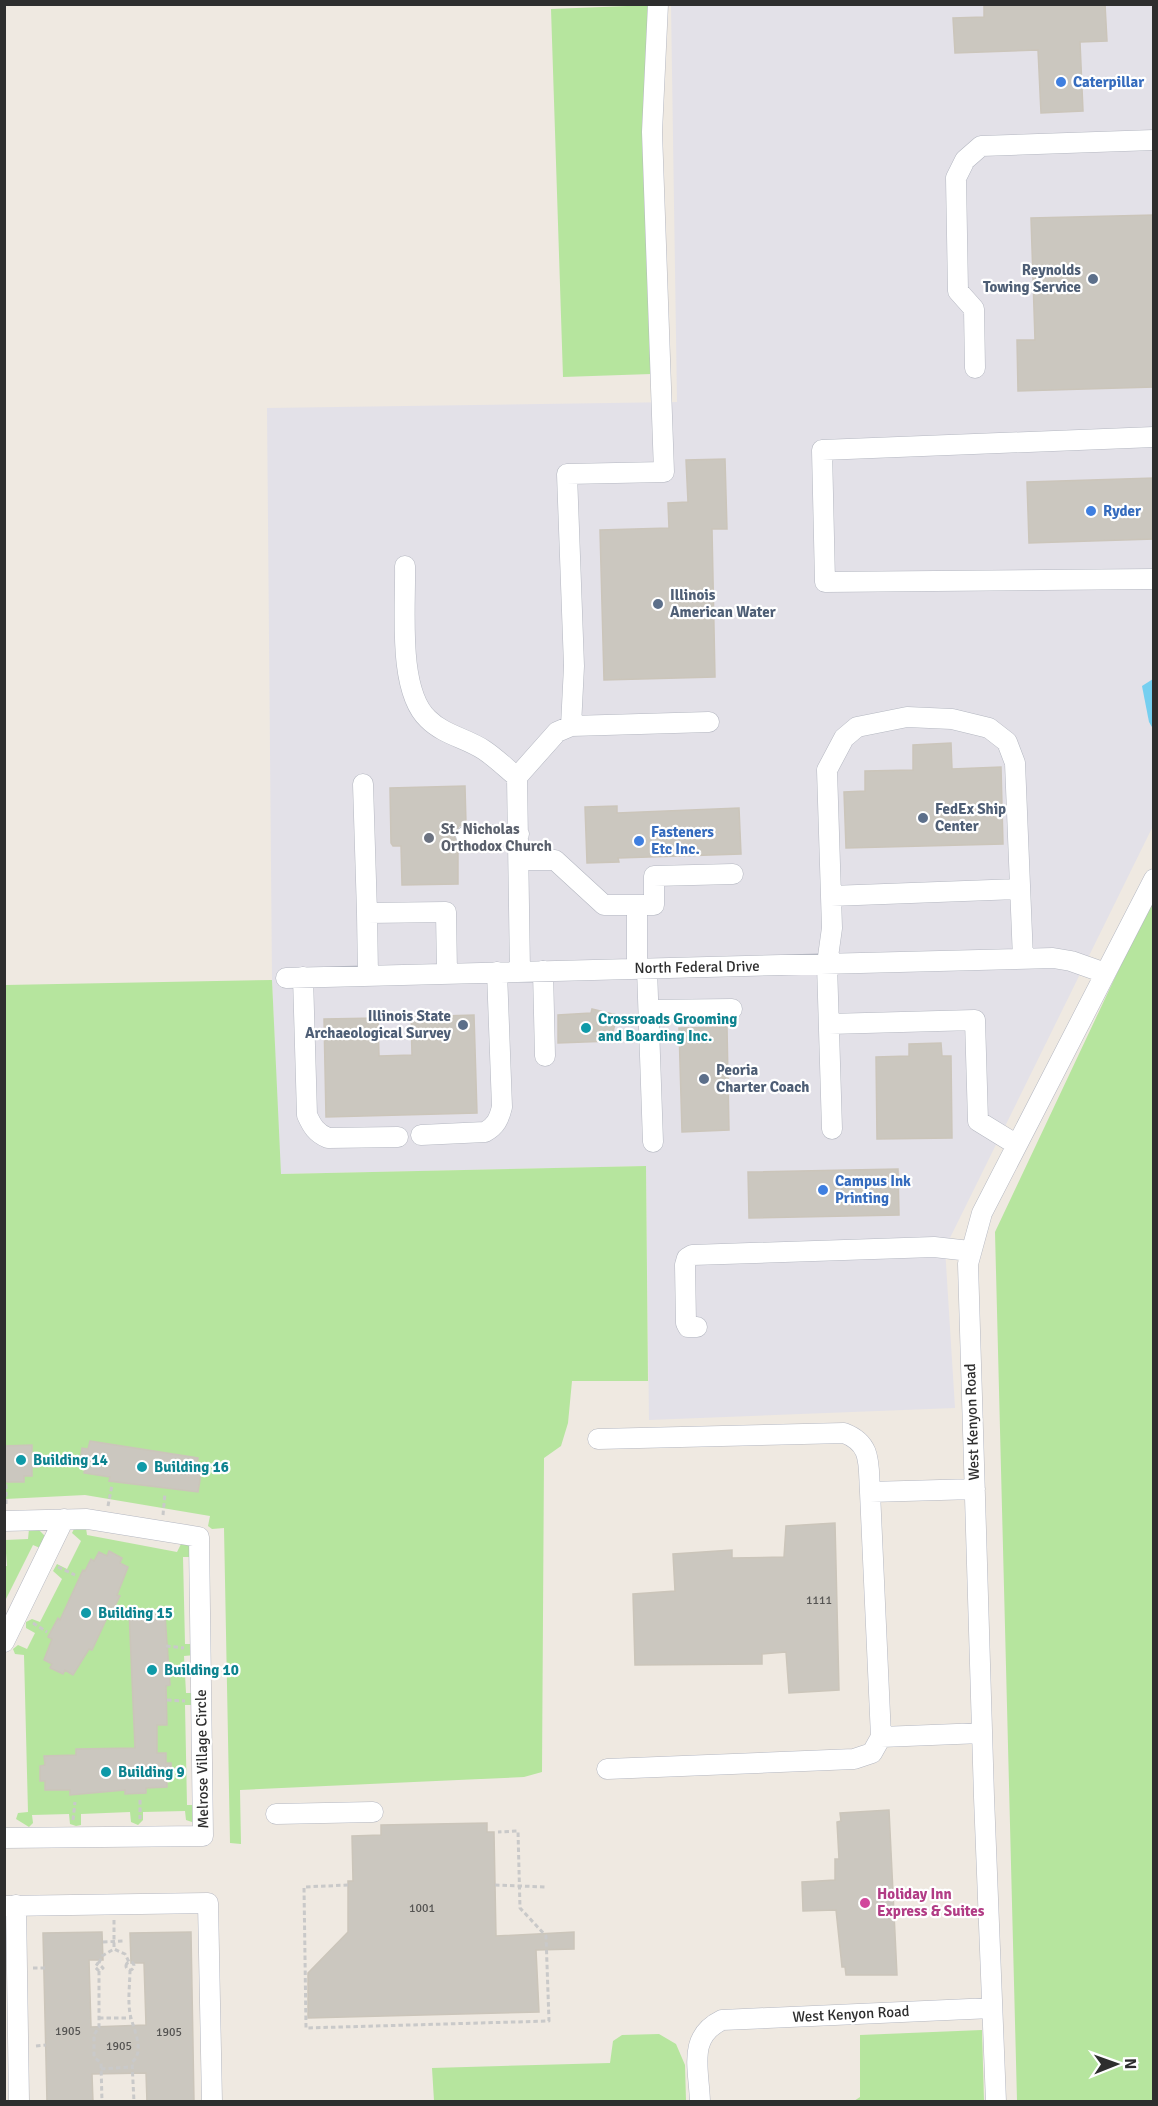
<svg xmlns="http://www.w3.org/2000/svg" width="1158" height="2106" font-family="Signika,sans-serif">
	<rect width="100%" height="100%" fill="#efe9e1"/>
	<path fill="#e3e1e8" d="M671,5H1153V826L945,1248L955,1408L649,1420L646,1166L280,1174L272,980L267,408L677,402Z"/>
	<path fill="#b6e59e" d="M653,5L651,374L563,377L551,9Z
		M1153,897V2101H1017L995,1232Z
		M272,980L281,1174L646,1166L648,1381H572L568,1423L561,1446L544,1458L542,1772L524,1777L240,1790L241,1844L230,1843L224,1528L212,1529L208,1526L210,1516L85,1495L5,1499V985Z
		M37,1528L46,1537L40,1548L33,1545L5,1601L4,1566H7L5,1540L28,1539L29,1529Z
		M86,1528L87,1535L177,1552L183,1540L194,1548L192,1557H183L185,1644H193L195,1655L184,1656L186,1693H195L193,1705H185L187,1805H196L192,1822L186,1820L185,1811L143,1812V1820L138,1825L131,1822L130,1812L81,1814V1825L76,1826L70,1824L69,1814L32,1815L33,1823L29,1827L16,1819L18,1813L28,1812L24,1655L15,1654L13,1649L18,1645L27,1649L35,1633L26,1628V1622L32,1619L40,1622L62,1579L53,1571L57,1564L67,1569L81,1541L72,1533L74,1529Z
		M982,2030L984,2101H854L860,2097V2035Z
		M659,2034L676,2044L685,2065L686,2101H434L432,2068L610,2063L613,2041L622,2035Z"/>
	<path fill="#75cff0" d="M1153,679L1154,726L1152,727L1149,722L1142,686Z"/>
	<path fill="#cbc7bf" stroke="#cbc5ba" stroke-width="1.5" d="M984,4H1105L1107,41L1080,42L1083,111L1041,113L1038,50L955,53L953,18L984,17Z
		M1154,215V387L1018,391L1017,340H1035L1031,218Z
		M725,459L727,529H712L715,677L604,680L600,530L669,528L668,503L688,502L686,460Z
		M1154,478V539L1029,543L1027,482Z
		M951,743L952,769L1001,767L1003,844L846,848L844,792L865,791V771L913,770V745Z
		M465,786L466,824L459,826L454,836L458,844V884L402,885L401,846H393L391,843L390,788Z
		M617,806V813L739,808L741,854L618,858L619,862L587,863L585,807Z
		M592,1009L617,1015L611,1041L558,1043V1015L591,1013Z
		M474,1015L477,1113L326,1117L324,1019L378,1018L379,1056L412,1055L411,1017Z
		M727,1027L729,1130L682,1132L679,1028Z
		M941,1043L942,1056H951L952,1138L877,1139L876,1057L909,1056V1044Z
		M898,1169L899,1215L749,1218L748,1172Z
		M90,1441L198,1458L197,1467L202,1468L198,1492L109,1481L110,1477L84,1473L86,1464L80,1463L82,1448L88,1449Z
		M32,1445V1454L37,1453L38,1467H32V1476H24V1482H4V1446Z
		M835,1523L839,1690L789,1693L786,1652L762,1654V1664L635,1665L633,1594L675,1591L673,1554L732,1550V1558L784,1557L786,1526Z
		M109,1551L122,1558L120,1563L128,1567L117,1595L120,1596L114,1608L112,1607L92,1650L89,1649L73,1675L65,1670L63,1674L50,1668L52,1664L44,1660L52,1639L48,1637L58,1618L60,1620L83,1570L85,1571L91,1559L94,1561L99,1552L107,1556Z
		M129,1610H156V1615H165L170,1685L166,1686L167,1725H157V1753H166V1763H171L172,1778H167V1787L146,1788V1793L125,1794V1790L70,1795V1790H45V1781H40V1766L45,1765L44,1756L76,1755V1749L135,1748Z
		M889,1810L897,1975H846L845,1967H842L836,1910L803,1911L802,1882L835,1880V1859H839L837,1822L841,1821L840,1813Z
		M487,1823V1832H494L496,1936L574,1932V1949L536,1950L539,2012L308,2018V1973L348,1932V1881H353L352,1836L381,1835V1825Z
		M102,1932L103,1960H89L91,2027L146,2025L144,1963H131L130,1933L191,1932L194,2102H147L146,2073L92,2074L93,2102H47L43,1933Z"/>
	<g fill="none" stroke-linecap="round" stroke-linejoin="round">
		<g stroke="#b4b7c1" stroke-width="21">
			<path id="minor" d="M975,368L974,309L958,291L956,178L965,160L981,146L1154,140
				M1154,437L822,450L825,582L1154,579
				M405,566C406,607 397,690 428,719C444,735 466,738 484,750C496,758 506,768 517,777
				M571,726L574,666L567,474L664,472L652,132L658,4
				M517,777L557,732L571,726L709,722
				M517,777L520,972
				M363,784L367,913L446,912L447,973
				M466,836L519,834
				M519,860H555L604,905H654V876L733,874
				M831,896L1020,889
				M637,905V969
				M367,913L368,975
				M647,969L653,1142
				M543,971L545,1056
				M303,977L307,1115C312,1126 316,1133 328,1138L398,1137
				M286,978L1053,958L1071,961L1105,973
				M649,1010L732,1009
				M829,1024L975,1020L978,1121L1017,1145
				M832,1129L827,964L832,928L827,770L844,738L857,727L907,717L952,719L989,728L1007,742L1015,763L1023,959
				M421,1135L485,1132C496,1126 499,1119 502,1107L497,972
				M697,1327H688L686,1323L685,1265L687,1258L692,1255L934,1247L970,1251
				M598,1439L844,1433C873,1444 868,1465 870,1492L881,1737
				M870,1492L975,1489
				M4,1521L87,1519L199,1537L203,1836L4,1838
				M4,1642L64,1519
				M607,1769L854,1759L872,1753L881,1737L982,1733
				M276,1814L373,1812
				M16,1905L19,2102
				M4,1906L208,1903L212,2102
				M700,2102C699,2068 687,2037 722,2020L992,2008
				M996,2102L984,1797L968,1264L982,1213L1154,879"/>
		</g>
		<path stroke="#c9c9c9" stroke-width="3" stroke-dasharray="4.5 3" stroke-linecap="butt" d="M6,1504V1484
			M108,1506L112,1485
			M163,1515L165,1493
			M58,1567L75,1575
			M33,1623L47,1632
			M166,1646L184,1648
			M167,1700L185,1701
			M140,1800V1819
			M73,1820L75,1802
			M348,1885L304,1887L306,2028L549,2021L546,1936L520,1908L518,1831L498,1832
			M495,1885L546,1887
			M114,1920V1949
			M103,1942L123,1941
			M126 1966a4 4 0 1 1 8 0a4 4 0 1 1-8 0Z
			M99,1963L102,1956L114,1949L125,1954L129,1962
			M33,1968H45
			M130,1970C130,1984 127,2003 131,2018C134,2030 145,2052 132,2062L134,2102
			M99,1971L95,1967L98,1963L103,1968L99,1971V2027L94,2035V2057L101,2063L102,2102
			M99,2018H131
			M36,2046L46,2045
			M101,2069L132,2067"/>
		<use href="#minor" stroke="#fff" stroke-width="20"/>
	</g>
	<g fill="#3f7fe0" stroke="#fff" stroke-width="2">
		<circle cx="1061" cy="82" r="6"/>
		<circle cx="1091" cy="511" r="6"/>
		<circle cx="639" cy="841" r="6"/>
		<circle cx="823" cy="1190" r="6"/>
	</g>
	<g fill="#5c6f8a" stroke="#fff" stroke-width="2">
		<circle cx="1093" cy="279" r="6"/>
		<circle cx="658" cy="604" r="6"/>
		<circle cx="923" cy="818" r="6"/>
		<circle cx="463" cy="1025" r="6"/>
		<circle cx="704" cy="1079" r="6"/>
	</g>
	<circle fill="#6b7280" stroke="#fff" stroke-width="2" cx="429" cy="838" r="6"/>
	<g fill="#0f9aa8" stroke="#fff" stroke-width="2">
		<circle cx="586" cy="1028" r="6"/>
		<circle cx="21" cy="1460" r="6"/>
		<circle cx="142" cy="1467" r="6"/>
		<circle cx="86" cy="1613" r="6"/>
		<circle cx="152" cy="1670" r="6"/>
		<circle cx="106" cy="1772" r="6"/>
	</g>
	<circle fill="#d1479c" stroke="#fff" stroke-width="2" cx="865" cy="1903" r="6"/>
	<g text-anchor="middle" stroke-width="4.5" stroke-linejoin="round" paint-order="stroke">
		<g font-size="12" fill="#555452">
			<text x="819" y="1604">1111</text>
			<text x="422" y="1912">1001</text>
			<text x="68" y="2035">1905</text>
			<text x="169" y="2036">1905</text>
			<text x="119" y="2050">1905</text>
		</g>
		<g font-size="15" font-weight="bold" fill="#366cbe" stroke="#fff" text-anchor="start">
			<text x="1073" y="87">Caterpillar</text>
			<text x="1103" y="516">Ryder</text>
			<text x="651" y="837">Fasteners<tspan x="651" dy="17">Etc Inc.</tspan></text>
			<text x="835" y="1186">Campus Ink<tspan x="835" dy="17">Printing</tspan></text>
		</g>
		<g font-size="15" font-weight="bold" fill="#4e5e75" stroke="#fff" text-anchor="start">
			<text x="1081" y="275" text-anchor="end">Reynolds<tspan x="1081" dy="17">Towing Service</tspan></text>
			<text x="670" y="600">Illinois<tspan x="670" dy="17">American Water</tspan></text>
			<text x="935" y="814">FedEx Ship<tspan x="935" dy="17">Center</tspan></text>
			<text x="451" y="1021" text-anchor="end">Illinois State<tspan x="451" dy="17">Archaeological Survey</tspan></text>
			<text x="716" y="1075">Peoria<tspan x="716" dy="17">Charter Coach</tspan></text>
		</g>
		<g font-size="15" font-weight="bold" fill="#5b616d" stroke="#fff" text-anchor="start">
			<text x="441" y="834">St. Nicholas<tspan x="441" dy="17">Orthodox Church</tspan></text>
		</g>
		<g font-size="15" fill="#2e2e2e" stroke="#fff">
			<text transform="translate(697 967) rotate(-1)" y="5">North Federal Drive</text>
			<text transform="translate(972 1422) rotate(-92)" y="5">West Kenyon Road</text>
			<text transform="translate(202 1759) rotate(-91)" y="5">Melrose Village Circle</text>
			<text transform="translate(851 2014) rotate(-3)" y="5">West Kenyon Road</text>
		</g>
		<g font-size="15" font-weight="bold" fill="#0d838f" stroke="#fff" text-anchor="start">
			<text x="598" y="1024">Crossroads Grooming<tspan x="598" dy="17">and Boarding Inc.</tspan></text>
			<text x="33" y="1465">Building 14</text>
			<text x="154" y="1472">Building 16</text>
			<text x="98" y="1618">Building 15</text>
			<text x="164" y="1675">Building 10</text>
			<text x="118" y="1777">Building 9</text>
		</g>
		<g font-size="15" font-weight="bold" fill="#b23c85" stroke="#fff" text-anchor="start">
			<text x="877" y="1899">Holiday Inn<tspan x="877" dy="17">Express &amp; Suites</tspan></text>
		</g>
	</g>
	<rect width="1158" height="2106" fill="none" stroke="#2e2e2e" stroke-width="12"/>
	<g transform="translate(1116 2064) rotate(89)" stroke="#ffffff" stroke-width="4.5" paint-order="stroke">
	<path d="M0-4.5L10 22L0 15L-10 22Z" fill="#2e2e2e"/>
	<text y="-9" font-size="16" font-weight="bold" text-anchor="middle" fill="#2e2e2e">N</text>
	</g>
</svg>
